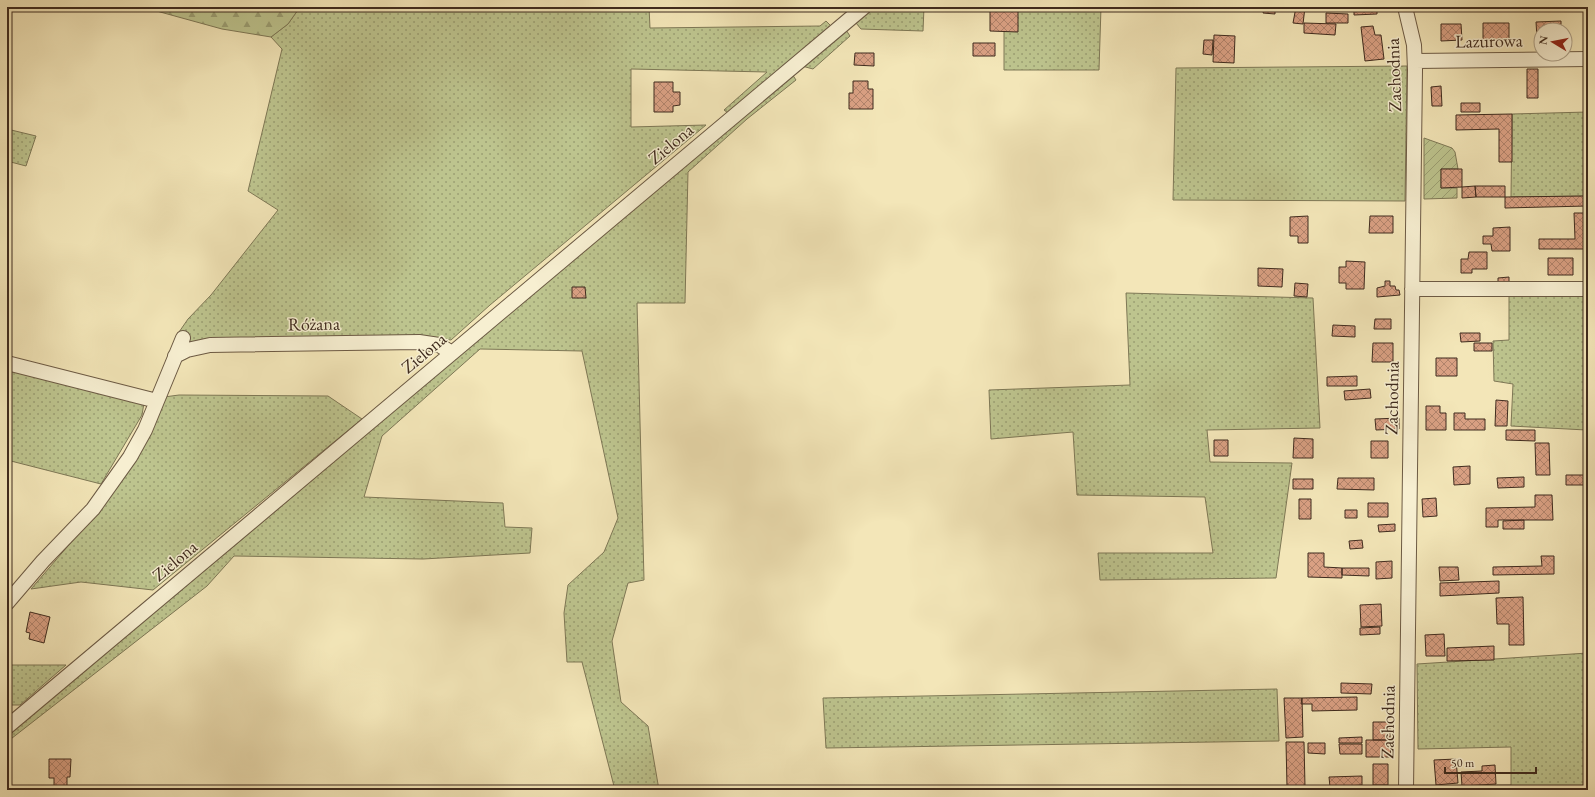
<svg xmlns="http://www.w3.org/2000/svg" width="1595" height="797" font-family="'EB Garamond',serif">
	<defs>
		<pattern id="grass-dots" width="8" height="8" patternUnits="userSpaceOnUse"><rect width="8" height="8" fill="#bdc48e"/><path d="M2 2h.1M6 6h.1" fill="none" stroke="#9b9f73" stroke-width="1.8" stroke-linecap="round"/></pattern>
		<pattern id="forest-firs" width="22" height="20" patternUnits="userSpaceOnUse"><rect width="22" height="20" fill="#bdc48e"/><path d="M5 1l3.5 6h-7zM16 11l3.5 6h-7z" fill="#9b9f73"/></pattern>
		<pattern id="garden-furrows" width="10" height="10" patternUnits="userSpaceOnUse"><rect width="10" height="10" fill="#bdc48e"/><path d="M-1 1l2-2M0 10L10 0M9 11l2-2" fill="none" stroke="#9b9f73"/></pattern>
		<pattern id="building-cross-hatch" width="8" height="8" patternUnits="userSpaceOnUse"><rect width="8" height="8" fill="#d9a083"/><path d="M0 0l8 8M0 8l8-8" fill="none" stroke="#b1836b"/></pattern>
	</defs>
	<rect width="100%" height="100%" fill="#f3e6b8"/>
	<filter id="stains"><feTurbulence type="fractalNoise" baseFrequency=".005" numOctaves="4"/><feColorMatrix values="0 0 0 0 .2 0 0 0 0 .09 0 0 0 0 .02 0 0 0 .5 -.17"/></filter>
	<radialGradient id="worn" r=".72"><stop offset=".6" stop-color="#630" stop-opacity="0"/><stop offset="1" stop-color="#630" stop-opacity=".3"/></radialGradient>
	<path fill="url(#grass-dots)" stroke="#7e7856" d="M300,7H649L650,28L820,26L826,21L831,26L728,113L724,110L767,72L631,69V127L706,125L490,305L451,340L427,336L216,338L191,344L177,335L188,319L211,295L278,210L248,191L282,49L271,37L288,24Z
		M875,7H924L923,31L861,29L856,23Z
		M1018,7H1101L1099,70H1004V31L1018,11Z
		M846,30L850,36L813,69L802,66Z
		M1407,66L1405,201L1173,200L1176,68Z
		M792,74L796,80L747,119L688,172L685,303H637L644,580L628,583L612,641L621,702L648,726L659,790H615L582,662H567L564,613L568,585L604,552L618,518L582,351L480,349L382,436L364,497L503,503L505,527L532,528L530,553L423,559L234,556L207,586L7,742V735L245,537Z
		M1588,112V196L1511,197L1512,114Z
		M7,129L36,136L26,166L7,161Z
		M1509,284H1588V452L1586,430L1511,426L1513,384L1494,381L1493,341L1509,340Z
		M1126,293L1313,298L1320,428L1207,430L1210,462L1292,463L1276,578L1100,580L1098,553H1213L1205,497L1077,495L1073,432L991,439L989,390L1130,385Z
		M7,368L144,403L142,415L101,484L7,460Z
		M179,395L328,396L362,419L153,590L81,582L31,589L80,532L164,397Z
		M1588,653V790H1417V786L1511,785V747L1418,749L1417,664Z
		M7,665H66L20,705H7Z
		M1277,689L1279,741L826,748L823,698Z"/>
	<path fill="url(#forest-firs)" stroke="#7e7856" d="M142,7H300L288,24L271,37L222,29Z"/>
	<path fill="url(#garden-furrows)" stroke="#7e7856" d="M1424,138L1452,148L1455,152L1458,169H1441V188H1457V198L1424,199Z"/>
	<path fill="url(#building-cross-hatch)" stroke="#3f2b1e" d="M1253,7H1275V14L1263,13L1264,10L1253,9Z
		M1296,7H1305L1303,24L1293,23Z
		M1354,7H1377V14L1354,15Z
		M990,11H1018V32L990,31Z
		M1326,13L1348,14V23H1326Z
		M1561,21V30H1541V38H1537L1536,22Z
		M1584,21H1588V38H1584Z
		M1304,23L1336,24L1335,35L1304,33Z
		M1483,23H1509V40L1483,41Z
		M1441,24H1461L1462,40L1441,41Z
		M1373,26L1375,35H1381L1384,59L1365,61L1361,27Z
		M1214,35L1235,36L1234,63L1213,62Z
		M1204,40H1213L1212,55L1203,54Z
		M973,43H995V56H973Z
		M855,53H874V66L854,65Z
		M1527,69H1538V98H1527Z
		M853,81H868V89H873V109H849V93H853Z
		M654,82H673V92H680V105L673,106V112H654Z
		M1441,86L1442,106H1432L1431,87Z
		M1461,103H1480V112H1461Z
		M1512,114V162H1499V129L1456,130V115Z
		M1441,169H1462V187L1441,188Z
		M1475,186L1476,197L1462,198V187Z
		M1475,186H1505V197H1476Z
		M1587,196V206L1505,208V197Z
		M1574,213H1587L1588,249H1539V239H1575Z
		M1308,216V243H1298V236H1290V217Z
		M1370,216H1393V233H1369Z
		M1510,227V251H1492L1491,244H1483V236H1493V228Z
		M1469,252H1487V269H1472V273H1461V259H1468Z
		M1548,258H1573V275H1548Z
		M1346,261L1365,262L1364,289H1346V283H1339V267H1346Z
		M1258,268L1283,269L1282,287L1258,286Z
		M1509,277V284L1498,285V278Z
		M1385,281H1390V286H1395L1396,290H1399L1400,295L1377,297V288L1385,286Z
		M1295,283L1308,284L1307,297L1294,296Z
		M572,287H585L586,298H572Z
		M1375,319H1391V329H1374Z
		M1333,325L1355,326V337L1332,336Z
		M1460,333H1480V341L1461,342Z
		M1373,343H1393V362H1372Z
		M1474,343H1492V351H1474Z
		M1436,358H1457V376H1436Z
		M1357,376V386H1327V377Z
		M1370,389L1371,398L1345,400L1344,391Z
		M1496,400L1508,401L1507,426H1495Z
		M1426,406H1440V413H1446V430H1426Z
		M1454,413H1465V419H1485V430H1454Z
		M1399,418V429L1376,430L1375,419Z
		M1506,430H1535V441L1506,440Z
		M1294,438L1313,439V458H1293Z
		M1214,440H1228V456H1214Z
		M1371,441H1388V458H1371Z
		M1535,443H1549L1550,475H1536Z
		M1470,466V484L1454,485L1453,467Z
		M1566,475H1588V485H1566Z
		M1524,477V487L1498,488L1497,478Z
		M1338,478H1374V490L1337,489Z
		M1293,479H1313V489H1293Z
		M1535,495H1552L1553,520H1498V527H1486V508L1535,507Z
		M1436,498L1437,516L1423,517L1422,499Z
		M1299,499H1311V519H1299Z
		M1368,503H1388V517H1368Z
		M1345,510H1357V518H1345Z
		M1524,520V529H1503V521Z
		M1395,524V531L1379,532L1378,525Z
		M1362,540L1363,548L1350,549L1349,541Z
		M1308,553H1324V567L1342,568V578L1308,577Z
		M1541,556H1554V574L1493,575V567L1542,566Z
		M1392,561V578L1376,579V562Z
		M1439,567H1458L1459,580L1440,581Z
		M1342,568H1369V576L1342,575Z
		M1499,581V593L1440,596V583Z
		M1523,597L1524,645H1509V624H1497L1496,598Z
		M1381,604L1382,626L1361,627L1360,605Z
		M30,612L50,617L44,643L29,639L30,633L26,632Z
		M1380,627V634L1360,635V628Z
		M1444,634L1445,656H1426L1425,635Z
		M1494,646V660L1447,661V648Z
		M1341,683L1372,684L1371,694L1341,693Z
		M1357,697V710L1312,711V704H1301L1302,698Z
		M1284,698H1302L1303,737L1286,738Z
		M1373,722H1390V740H1373Z
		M1362,737V743H1339V738Z
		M1366,740H1390L1391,757H1366Z
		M1286,742H1304L1305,787H1287Z
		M1308,743H1325V754L1308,753Z
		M1339,744H1362V754H1340Z
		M49,759H71L70,777H67V787H54V778H49Z
		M1456,759L1458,783L1436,785L1434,760Z
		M1373,764H1388V785H1373Z
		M1495,765L1496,784L1462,786L1461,772L1482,771V766Z
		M1362,776V785L1330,787L1329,777Z"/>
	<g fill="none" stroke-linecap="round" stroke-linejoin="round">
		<g stroke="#6c5a44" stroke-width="16">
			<path id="minor" d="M1405,7L1414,45L1415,70L1406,790
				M1415,61L1588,59
				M1412,289H1588
				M175,356L187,350L210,345L419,342L439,345L452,353
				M7,363L157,401
				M7,603L43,561L93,509L130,457L145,430L183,338
				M7,727L864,7"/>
		</g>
		<use href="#minor" stroke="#f7efd1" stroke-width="14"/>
	</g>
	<g text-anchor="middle" stroke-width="3" stroke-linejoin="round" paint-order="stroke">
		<g font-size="18" fill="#3f2b1e" stroke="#f7efd1">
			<text transform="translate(1489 41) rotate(-1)" y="6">Lazurowa</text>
			<text transform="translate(1394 75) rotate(-92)" y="6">Zachodnia</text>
			<text transform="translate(671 144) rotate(-40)" y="6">Zielona</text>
			<text transform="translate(314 324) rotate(-1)" y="6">Różana</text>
			<text transform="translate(424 353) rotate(-40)" y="6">Zielona</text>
			<text transform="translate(1392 398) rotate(-89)" y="6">Zachodnia</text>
			<text transform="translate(175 561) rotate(-40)" y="6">Zielona</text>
			<text transform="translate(1388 722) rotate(-89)" y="6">Zachodnia</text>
		</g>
	</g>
	<rect width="1595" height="797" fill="none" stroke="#f3e6b8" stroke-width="24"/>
	<rect x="8" y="8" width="1579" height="781" fill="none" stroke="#3f2b1e" stroke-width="2"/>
	<rect x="12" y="12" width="1571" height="773" fill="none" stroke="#3f2b1e"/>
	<g transform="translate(1553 42) rotate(280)"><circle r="19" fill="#f7efd1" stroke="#ada189"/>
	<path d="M0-3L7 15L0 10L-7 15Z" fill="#8f2418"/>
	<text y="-6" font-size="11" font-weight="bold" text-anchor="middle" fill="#3f2b1e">N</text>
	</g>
	<path d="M1445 767v6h91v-6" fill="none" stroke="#3f2b1e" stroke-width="2"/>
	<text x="1451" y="767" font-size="12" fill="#3f2b1e" stroke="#f7efd1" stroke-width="3" paint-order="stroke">50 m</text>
	<rect width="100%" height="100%" filter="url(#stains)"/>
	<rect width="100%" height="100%" fill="url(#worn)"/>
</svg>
